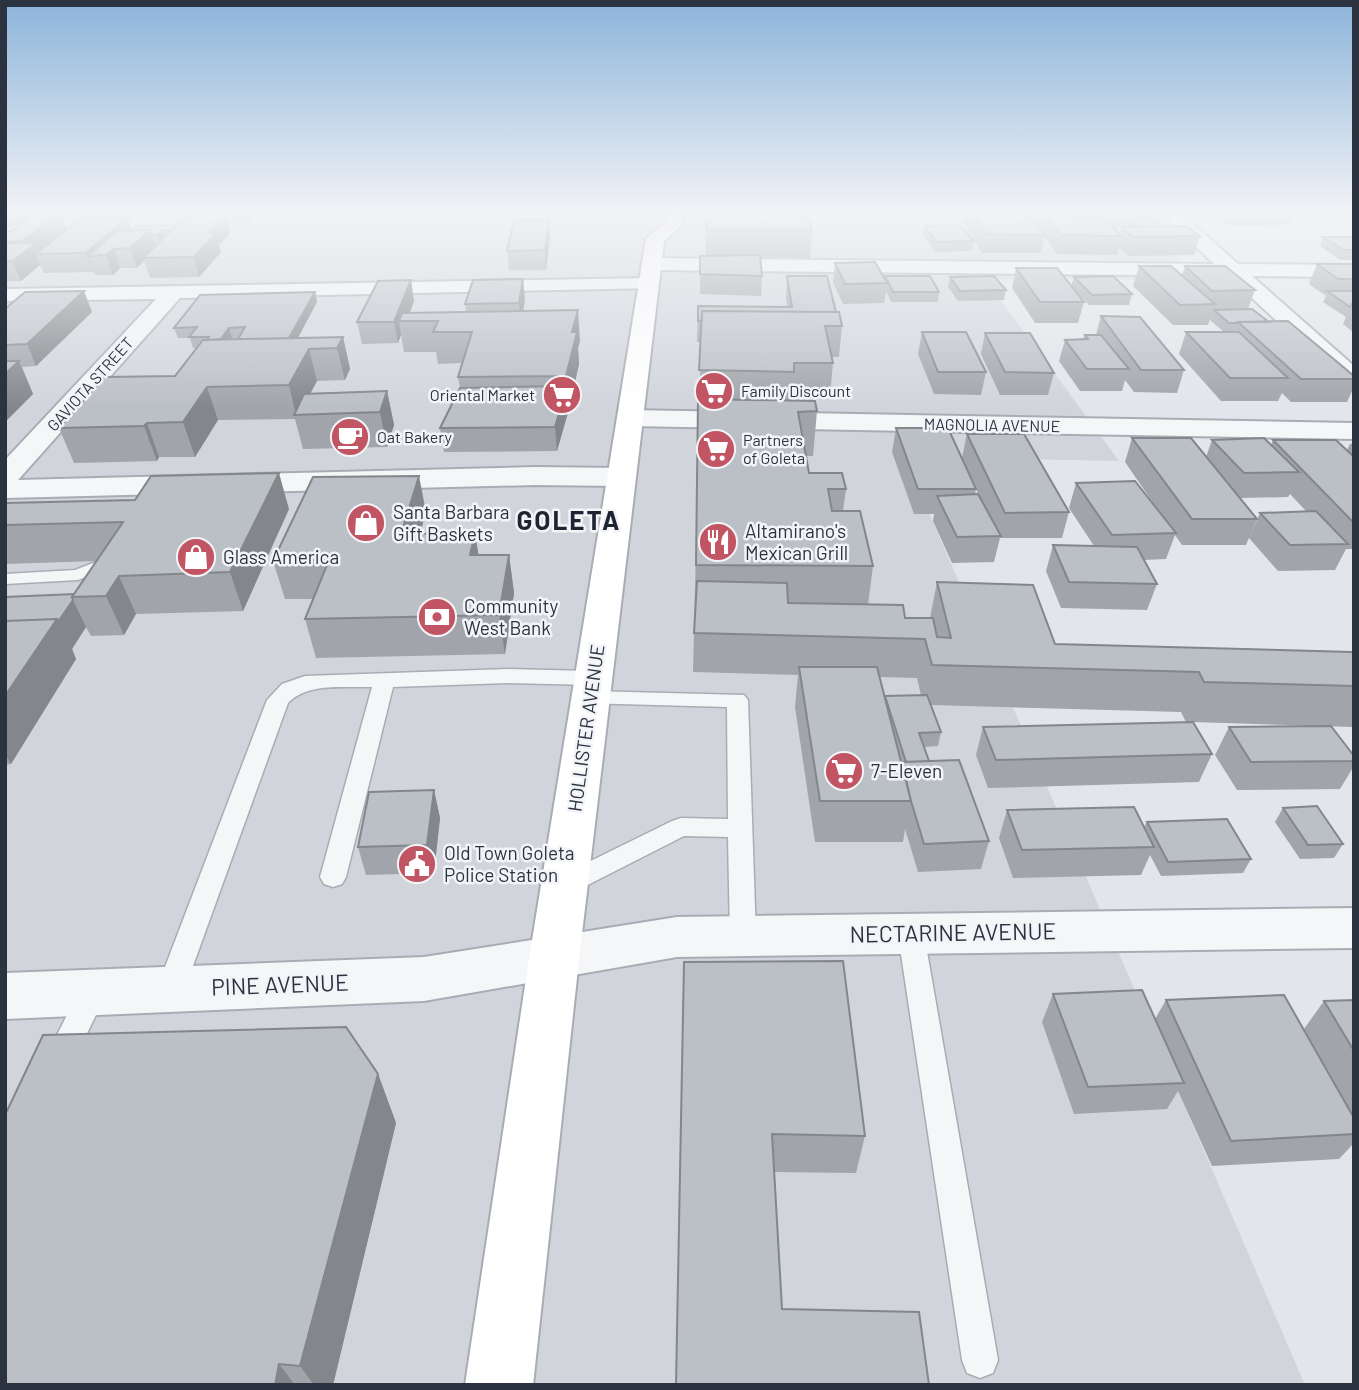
<svg xmlns="http://www.w3.org/2000/svg" width="1359" height="1390" font-family="Barlow,sans-serif">
	<rect width="100%" height="100%" fill="#e3e5ea"/>
	<path fill="#d1d5db" d="M5,214H1116L1210,280L985,279L1119,461L905,457L1305,1385H5Z"/>
	<g fill="none" stroke-linecap="round" stroke-linejoin="round">
		<g stroke="#a8acb4" stroke-width="3">
			<path id="service" d="M114,555L120,556L123,560L120,564L78,580L5,584V574L75,570Z
				M508,669L592,671L599,673L602,678L599,683L592,685L508,683L393,687L346,877L342,884L333,887L324,884L320,877L372,687C344,688 308,682 288,703L185,988L181,997L171,1000L161,997L157,988L267,700L282,684L305,676Z
				M590,691L744,695L748,700L756,937L752,945L743,948L734,945L730,937L728,837L684,836L574,892L565,895L556,892L552,885L556,878L672,821L681,818L728,819L727,707L583,703L579,698L583,693Z
				M911,923L920,926L924,934L998,1360L993,1373L980,1378L967,1373L962,1360L898,934L902,926Z
				M93,980L103,983L107,992L69,1071L59,1075L49,1071L44,1061L83,983Z"/>
		</g>
		<g stroke="#a8acb4" stroke-width="4">
			<path id="minor" d="M1162,214H1182L1238,264L1354,265V277L1252,276L1354,366V386L1345,384L1228,276L651,270L644,268L641,264L644,260L651,258L1214,264Z
				M649,278L656,280L659,284L656,288L180,298L18,480L535,467L621,468L631,471L636,477L631,483L621,486L535,485L5,498V460L156,299L5,301V289Z
				M630,410L1354,423V439L630,426L621,424L617,418L621,412Z
				M1354,908V948L677,957L424,1001L5,1019V973L424,957L677,917Z"/>
		</g>
		<g stroke="#a8acb4" stroke-width="4">
			<path id="secondary" d="M667,214H685L678,229L664,241L579,959L533,1385H465L529,959L646,239L665,222Z"/>
		</g>
		<use href="#service" fill="#f5f6f8" fill-rule="evenodd"/>
		<use href="#minor" fill="#f5f6f8" fill-rule="evenodd"/>
		<use href="#secondary" fill="#fff" fill-rule="evenodd"/>
	</g>
	<path fill="#a1a4aa" fill-rule="evenodd" d="M5,214H61L67,229L78,220L76,214H135L128,220L132,230L177,225L203,214H255L248,222H228L230,233L219,245L221,252L199,277L150,278L144,261L137,268H120L113,275H95L94,272L44,273L40,265L21,281H5V231H12L18,227L5,228Z
		M705,214H807L812,230L810,258L761,257L762,276L761,296L700,294V256H706Z
		M830,214H867L830,215Z
		M963,214H1029L1032,218L1033,214H1162L1159,223L1162,226V227L1200,236L1194,255L1128,256L1119,248L1117,255L1057,254L1045,238L1041,253H982L962,220ZM1114,227H1126H1122L1120,234Z
		M1217,214H1294L1290,225L1230,226L1216,216Z
		M925,226L974,241L972,251L935,252L923,235Z
		M1323,237H1354V260H1340L1320,246Z
		M550,238L546,270H509L507,251Z
		M835,263L885,279V276L939,292L938,302H891L886,291L884,303L843,304L833,283Z
		M1317,264H1354V333L1343,324L1346,317L1323,302L1326,296L1309,284Z
		M1139,266L1182,275L1185,266L1255,290L1248,309L1354,376V387L1347,402H1291L1282,393L1278,401H1221L1179,354L1186,332H1224L1210,320L1213,311L1208,325H1173L1133,286Z
		M1016,268L1071,287L1074,277L1132,294L1129,305H1089L1074,289L1084,302L1078,323H1035L1012,288Z
		M787,276L836,312L842,326L839,357H832L833,363L830,396H793L792,401L817,411L813,456H806L809,473L846,489L843,511L873,566L868,605L905,618H930L937,582L1055,644L1354,655V724L1352,727L1193,722L1212,754L1199,782L988,788L976,755L983,727L1186,722L1181,712L931,705L941,732L938,746L924,747L929,761L989,841L981,869L918,872L905,829L903,842H815L795,707L798,675L693,672L701,342H697L698,306L787,307L786,296ZM880,677L917,678L921,695L885,697Z
		M950,277L1006,290L1004,300L958,301L948,287Z
		M411,280L414,301L410,313L466,312L465,304L525,299L523,311L580,341L578,348L579,364L569,409L557,451L444,452L440,428L460,388L458,377L462,363L438,364L436,352H404L401,335L398,343L362,344L357,322Z
		M315,292L317,302L298,338L343,337L350,369L345,380L317,381L310,393L387,391L394,425L387,447L303,449L295,419L218,420L195,457H159L157,461L74,463L59,428L175,376L196,348H193L190,338H178L174,328Z
		M5,309L92,312L36,366L22,367L33,394L5,422Z
		M1101,316L1184,370L1177,393L1134,392L1125,380L1122,391H1080L1059,361L1065,340L1083,339L1085,335H1096Z
		M922,332L986,372L981,395L934,394L918,354Z
		M985,333L1054,373L1048,395H1000L981,354Z
		M896,428L976,489L975,495L980,498L962,458L967,434L1069,512L1062,538H1000L994,562L952,563L933,521L934,514H914L892,452Z
		M1132,438L1206,457L1212,440L1271,445L1273,440L1347,450L1350,444L1354,443V549H1346L1335,570L1278,571L1249,538L1260,513L1306,511L1290,494L1288,497L1240,498L1257,519L1246,545H1182L1175,535L1166,559L1144,560L1157,584L1147,610L1061,608L1046,571L1053,545L1094,546L1069,508L1076,483L1158,510L1125,462Z
		M5,503L289,509L243,611L136,614L124,635L91,636L86,627L72,649L76,659L11,764L5,765V597L74,594L97,561L5,564Z
		M426,512L420,534L475,533L478,555H509L514,593L505,654L316,658L305,619L313,599H285L273,561Z
		M1229,727L1354,756V766L1340,789L1237,790L1215,755Z
		M434,790L440,818L434,873L366,875L358,847Z
		M1283,808L1343,844L1334,858L1300,859L1275,822Z
		M1007,810L1144,827L1147,822L1251,859L1243,873L1161,876L1150,855L1141,875L1013,878L999,838Z
		M684,962L865,1136L856,1173L774,1172L782,1309L676,1385Z
		M1053,994L1155,1019L1166,1000L1354,1118V1143L1339,1159L1212,1166L1178,1091L1167,1109L1074,1114L1042,1022Z
		M1354,1000V1117L1304,1029L1324,1001Z
		M378,1074L396,1123L333,1385H5Z"/>
	<path fill="#83868b" d="M16,214H39L21,227Z
		M58,214H61L68,230L36,254L40,265L21,281L13,261L26,251L22,241Z
		M121,214H135L128,220L134,235L114,249L120,268L113,275L106,255L88,256L94,272L86,253L124,221Z
		M225,214L230,233L219,245L221,252L199,277L194,257L208,233Z
		M246,214H255L248,222Z
		M549,220L550,238L546,270L545,250Z
		M150,230L156,249L143,258L144,261L137,268L130,248Z
		M162,230L165,240L160,244L157,235Z
		M523,279L525,299L521,324L519,303Z
		M411,280L414,301L406,321H399L401,335L398,343L394,322Z
		M84,291L92,312L36,366L27,344Z
		M315,292L317,302L288,356L286,345Z
		M578,310L580,341L578,348L579,364L569,409L557,451L555,427L567,386L566,376L572,332Z
		M229,328L232,339L218,345Z
		M343,337L350,369L345,380L337,348Z
		M309,349L317,381L299,415H296L289,385Z
		M19,361L33,394L5,422V374Z
		M207,387L218,420L195,457L183,422Z
		M387,391L394,425L387,447L380,412Z
		M147,423L159,457L157,461L144,426Z
		M279,473L289,509L243,611L230,572Z
		M419,476L426,512L409,572L401,534Z
		M475,533L481,570L470,555Z
		M509,555L514,593L505,654L499,615Z
		M119,576L136,614L124,635L106,596Z
		M73,600L86,627L72,649L76,659L11,764L5,754V696L57,619Z
		M434,790L440,818L434,873L427,845Z
		M378,1074L396,1123L333,1385H314L300,1366Z
		M279,1364L295,1385H275Z"/>
	<path fill="#bbbfc6" stroke="#83868b" stroke-width="2" d="M36,214H58L22,241L5,242V231H12Z
		M225,214L208,233H216L194,257L143,258L187,215Z
		M706,214H807L812,230H706Z
		M973,214H1029L1045,235L986,234Z
		M1044,214H1101L1102,215H1074L1078,220H1107L1122,236L1061,235Z
		M128,217L86,253L36,254L81,218Z
		M514,220H549L545,250L507,251Z
		M1128,220H1155L1162,226H1135Z
		M177,225L172,230H162L157,235H151L150,230L130,231L136,226Z
		M960,225L974,241L937,242L925,226Z
		M1187,226L1200,236L1133,237L1122,227Z
		M150,230L130,248L114,249L106,255L88,256L117,231Z
		M1323,237H1354V250H1344Z
		M5,243H37L13,261H5Z
		M760,255L762,276L700,274V256Z
		M875,262L887,283L845,284L835,263Z
		M1317,264H1354V279H1338Z
		M1139,266H1171L1215,304L1180,305Z
		M1185,266H1225L1255,290L1212,291Z
		M1016,268H1057L1084,302H1040Z
		M787,276H827L836,312L702,311V321H698V306L792,307Z
		M885,276H930L939,292H893Z
		M994,276L1006,290L960,291L950,277Z
		M1113,276L1132,294L1092,295L1074,277Z
		M523,279L519,303L465,304L473,280Z
		M411,280L394,322H357L378,281Z
		M84,291L27,344L5,345V309L25,292Z
		M1327,291H1354V304H1352L1350,307Z
		M315,292L289,338L238,339L245,327L229,328L221,339L207,340L209,337H189L197,327L174,328L200,295Z
		M1252,309L1269,322H1238L1237,323H1229L1214,310Z
		M578,310L572,332H577L566,376L458,377L472,332H433L438,321H399L402,313Z
		M702,311L839,312L842,326H825L833,363H794V372L699,370Z
		M1101,316L1140,317L1184,370H1141Z
		M1288,321L1354,376V379H1301L1238,322Z
		M922,332H966L986,372H938Z
		M1186,332H1239L1288,378H1230Z
		M985,333H1030L1054,373L1005,372Z
		M1085,335H1101L1129,369H1087L1065,340L1088,339Z
		M343,337L337,348L309,349L289,385L207,387L183,422L147,423L144,426L59,428L104,377L175,376L203,340Z
		M5,361H19L5,374Z
		M567,386L555,427L440,428L460,388Z
		M387,391L380,412L294,415L304,394Z
		M698,399L815,401L817,411L798,412L809,473H842L846,489H828L832,511H860L873,566L696,565Z
		M896,428H948L976,489H918Z
		M967,434H1024L1069,512L1005,513Z
		M1132,438H1191L1257,519H1192Z
		M1264,438L1299,472L1244,473L1212,440Z
		M1273,440H1336L1354,457V523Z
		M279,473L230,572L119,576L106,596L72,597L123,522L5,525V503L135,500L151,476Z
		M419,476L401,534L475,533L470,555H509L499,615L305,619L329,560L273,561L313,477Z
		M1135,481L1176,533L1112,535L1076,483Z
		M978,494L1001,536L957,537L937,496Z
		M1316,511L1348,544L1290,545L1260,513Z
		M1053,545L1137,547L1157,584L1069,582Z
		M697,581L787,583L788,603L903,605L905,618H933L937,637L951,638L937,582L1033,585L1055,644L1352,652L1354,655V686L1204,682L1199,672L932,665L925,639L694,633Z
		M74,594L72,597L73,600L58,622L57,619L5,621V597Z
		M57,619L5,696V621Z
		M799,667H877L911,801H820Z
		M927,695L941,732L919,733L929,761L906,762L885,696Z
		M1193,722L1212,754L996,760L983,727Z
		M1331,726L1354,756V761L1251,762L1229,727Z
		M959,760L989,841L924,844L911,801L902,762Z
		M434,790L427,845L358,847L369,792Z
		M1317,806L1343,844L1308,845L1283,808Z
		M1134,807L1154,847L1022,850L1007,810Z
		M1227,819L1251,859L1168,862L1147,822Z
		M843,961L865,1136L772,1134L782,1309L919,1312L929,1385H676L684,962Z
		M1142,990L1184,1083L1088,1087L1053,994Z
		M1284,995L1354,1118V1134L1231,1141L1166,1000Z
		M1354,1000V1051L1324,1001Z
		M346,1027L378,1074L300,1366L279,1364L275,1385H5V1115L43,1035Z"/>
	<linearGradient id="sky" x2="0" y2="1"><stop stop-color="#8cb4da"/><stop offset="0.52" stop-color="#f2f3f6"/><stop offset="1" stop-color="#f2f3f6" stop-opacity="0"/></linearGradient>
	<rect width="1359" height="409" fill="url(#sky)"/>
	<defs>
		<g id="supermarket-disc" transform="scale(2.0125)"><circle r="9.5" fill="#c25563" stroke="#f2f4f7"/><path d="M-6-5.5h2.5l.6 2H6L4.5 2H-2.5L-4.4-4H-6ZM-1.5 3.2a1.3 1.3 0 1 0 .1 0ZM3 3.2a1.3 1.3 0 1 0 .1 0Z" fill="#fff"/></g>
		<g id="cafe-disc" transform="scale(2.0125)"><circle r="9.5" fill="#c25563" stroke="#f2f4f7"/><path d="M-5.5-4.5H6V0H3Q3 3.5 0 3.5H-2.5Q-5.5 3.5-5.5 0ZM3-3.2v2h1.7v-2ZM-6 4.5H4V6H-6Z" fill="#fff"/></g>
		<g id="shop-disc" transform="scale(2.0125)"><circle r="9.5" fill="#c25563" stroke="#f2f4f7"/><path d="M-5-2.5h2.3a2.7 3.5 0 0 1 5.4 0H5L5.5 6h-11ZM-1.5-2.5h3a1.5 2.3 0 0 0-3 0Z" fill="#fff"/></g>
		<g id="restaurant-disc" transform="scale(2.0125)"><circle r="9.5" fill="#c25563" stroke="#f2f4f7"/><path d="M-5-6h1v4h1v-4h1v4h1v-4h1v5L-1.5 .5V6h-2V.5L-5-1ZM5-6V6H3V1.5H1.5Q1.5-4 5-6Z" fill="#fff"/></g>
		<g id="bank-disc" transform="scale(2.0125)"><circle r="9.5" fill="#c25563" stroke="#f2f4f7"/><path d="M-6-4H6V4H-6ZM0-2.3a2.3 2.3 0 1 0 0 4.6a2.3 2.3 0 1 0 0-4.6Z" fill="#fff"/></g>
		<g id="civic-disc" transform="scale(2.0125)"><circle r="9.5" fill="#c25563" stroke="#f2f4f7"/><path d="M-.6-6.5H3V-4.5H.6V-3L4-1V1h2V6H-6V1h2V-1L-.6-3ZM-1.2 2.5V6h2.4V2.5Z" fill="#fff"/></g>
	</defs>
	<g fill-rule="evenodd">
		<use href="#supermarket-disc" x="714" y="391"/>
		<use href="#supermarket-disc" x="562" y="395"/>
		<use href="#cafe-disc" x="350" y="437"/>
		<use href="#supermarket-disc" x="716" y="449"/>
		<use href="#shop-disc" x="366" y="523"/>
		<use href="#restaurant-disc" x="718" y="542"/>
		<use href="#shop-disc" x="196" y="557"/>
		<use href="#bank-disc" x="437" y="617"/>
		<use href="#supermarket-disc" x="844" y="771"/>
		<use href="#civic-disc" x="417" y="864"/>
	</g>
	<g text-anchor="middle" stroke-width="5" stroke-linejoin="round" paint-order="stroke">
		<g font-size="16" fill="#2c3340" stroke="#f2f4f7">
			<text transform="translate(90 384) rotate(-48)" y="6">GAVIOTA STREET</text>
			<text transform="translate(992 425) rotate(1)" y="6">MAGNOLIA AVENUE</text>
		</g>
		<g font-size="16" fill="#2c3340" stroke="#f2f4f7" text-anchor="start">
			<text x="741" y="397">Family Discount</text>
			<text x="535" y="401" text-anchor="end">Oriental Market</text>
			<text x="377" y="443">Oat Bakery</text>
			<text x="743" y="446">Partners<tspan x="743" dy="18">of Goleta</tspan></text>
		</g>
		<g font-size="19" fill="#2c3340" stroke="#f2f4f7" text-anchor="start">
			<text x="393" y="519">Santa Barbara<tspan x="393" dy="22">Gift Baskets</tspan></text>
			<text x="745" y="538">Altamirano's<tspan x="745" dy="22">Mexican Grill</tspan></text>
			<text x="223" y="564">Glass America</text>
			<text x="464" y="613">Community<tspan x="464" dy="22">West Bank</tspan></text>
			<text x="871" y="778">7-Eleven</text>
			<text x="444" y="860">Old Town Goleta<tspan x="444" dy="22">Police Station</tspan></text>
		</g>
		<g font-size="19" fill="#2c3340" stroke="#f2f4f7">
			<text transform="translate(586 728) rotate(-82)" y="7">HOLLISTER AVENUE</text>
		</g>
		<g font-size="23" fill="#2c3340" stroke="#f2f4f7">
			<text transform="translate(953 933) rotate(-1)" y="8">NECTARINE AVENUE</text>
			<text transform="translate(280 985) rotate(-2)" y="8">PINE AVENUE</text>
		</g>
		<g font-size="26" font-weight="bold" letter-spacing="2" fill="#1e2431" stroke="#f2f4f7">
			<text x="569" y="530">GOLETA</text>
		</g>
	</g>
	<rect width="1359" height="1390" fill="none" stroke="#2c3340" stroke-width="14"/>
</svg>
